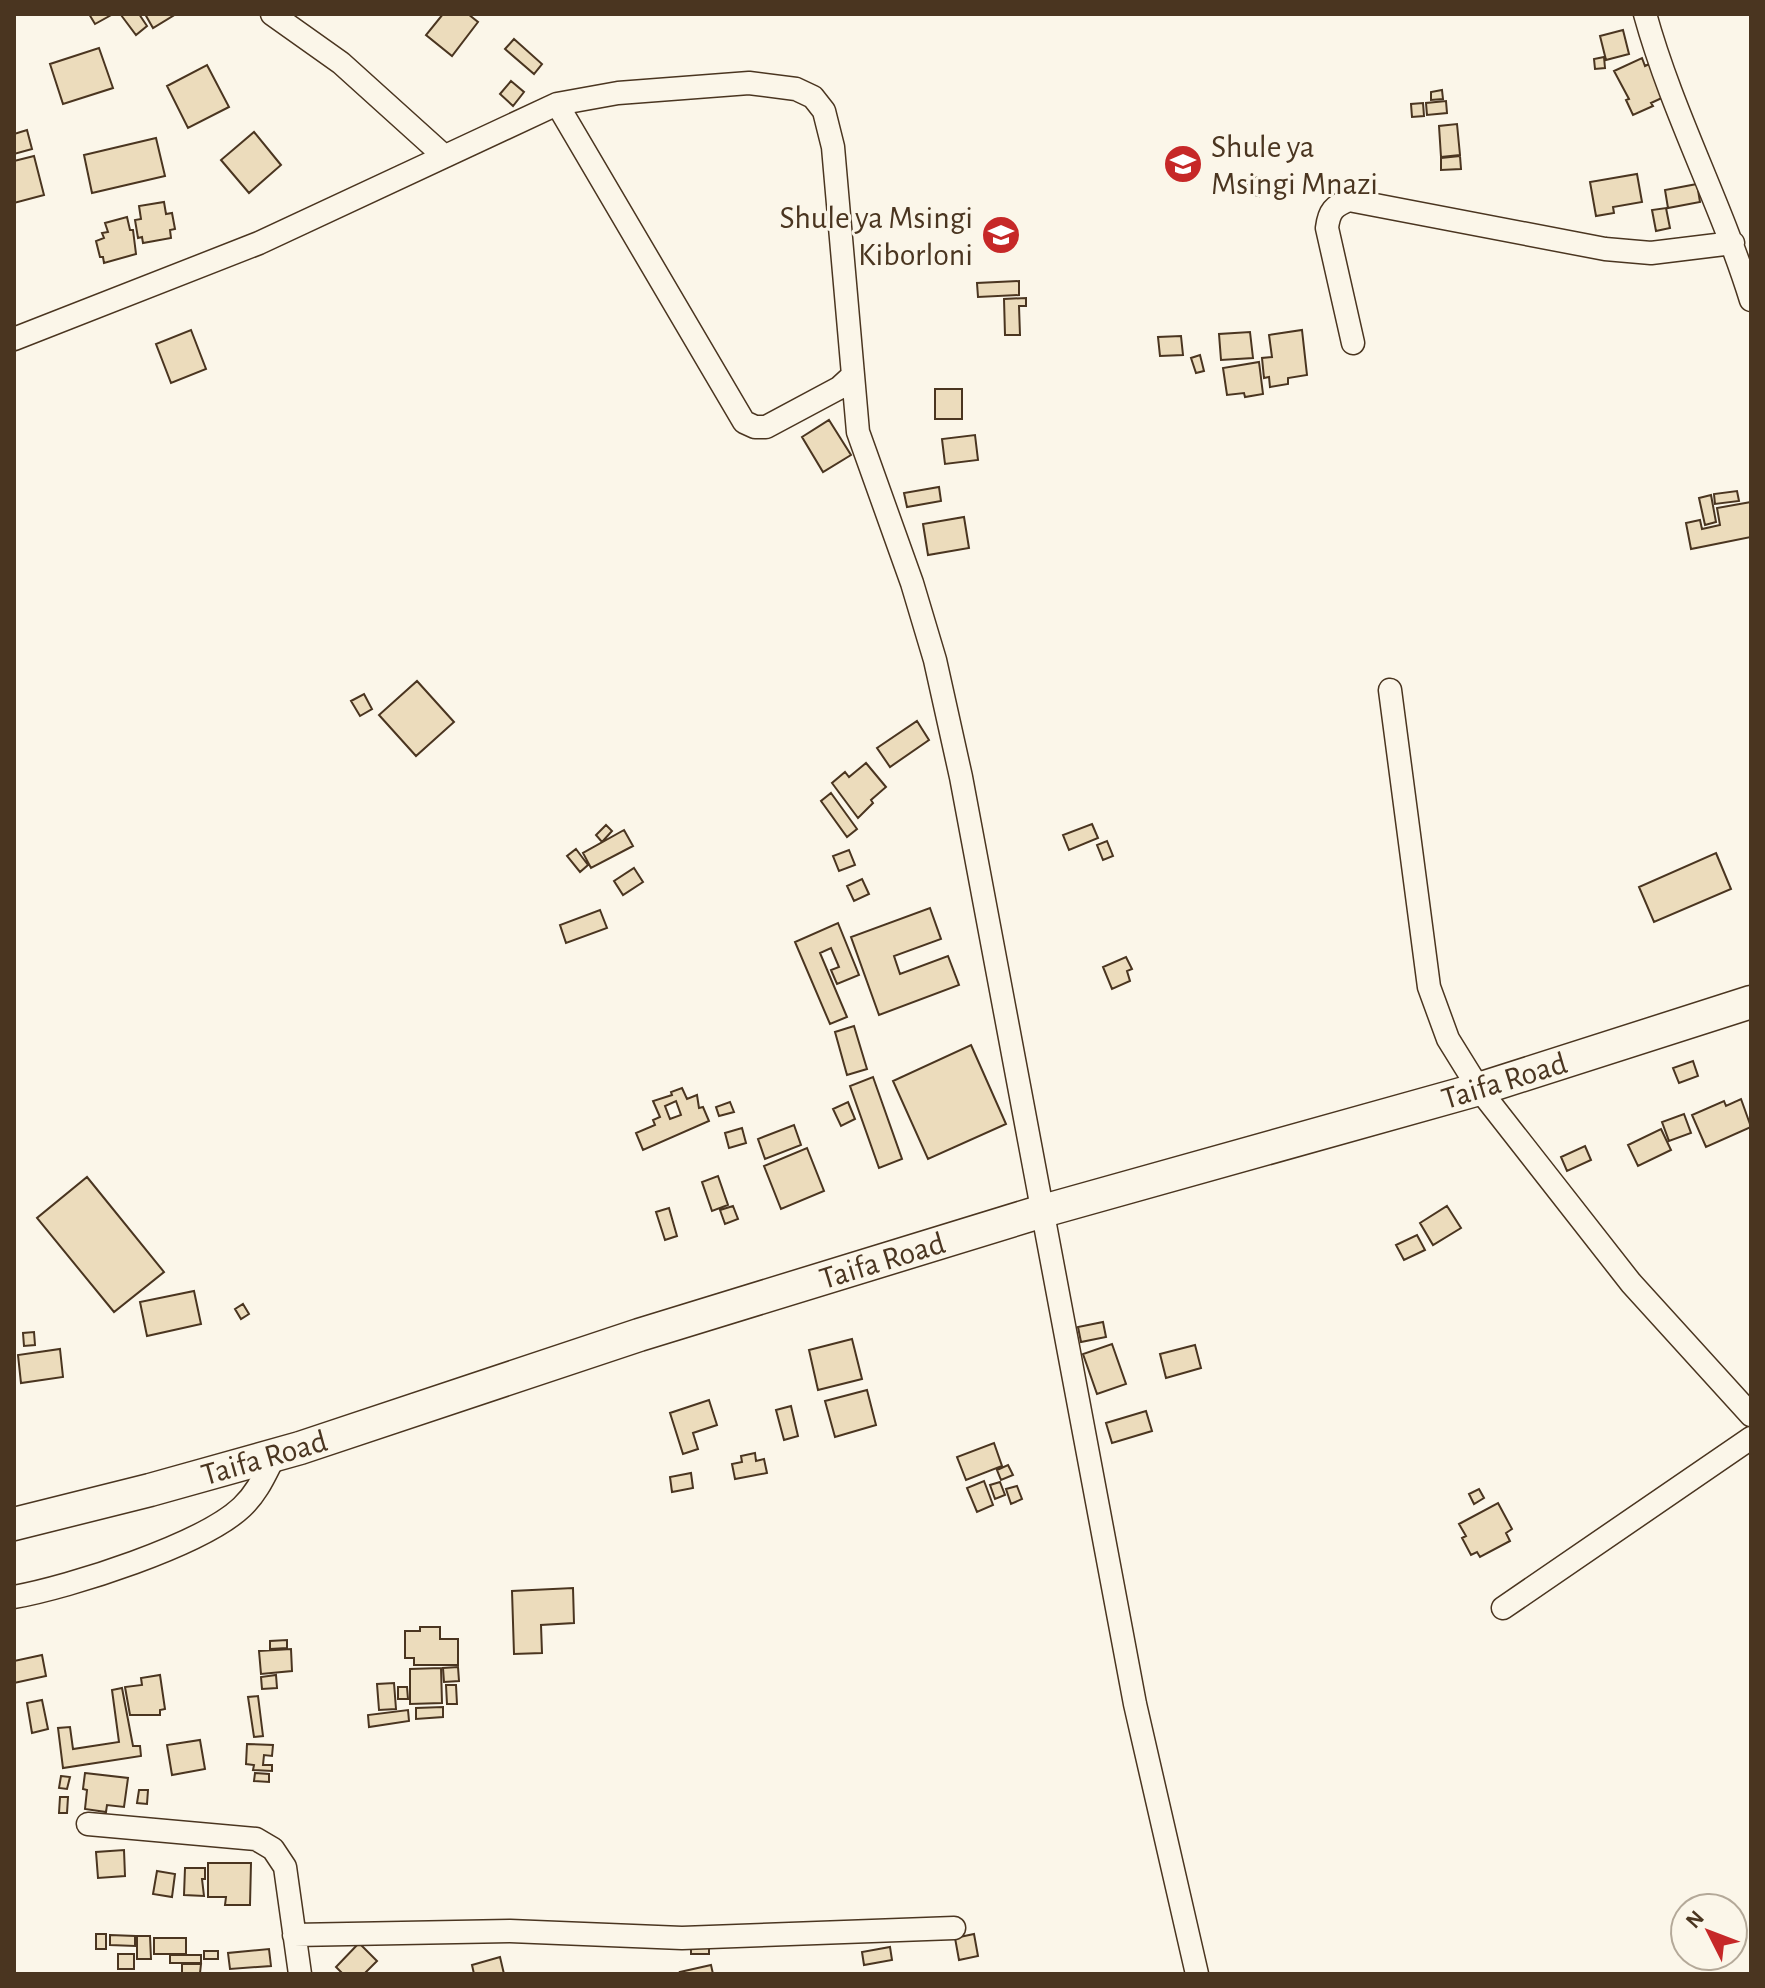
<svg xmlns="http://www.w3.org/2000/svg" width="1765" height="1988" font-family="'Alegreya Sans',sans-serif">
	<rect width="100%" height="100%" fill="#fbf6e9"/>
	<path fill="#ecdcbc" stroke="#4a3520" stroke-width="2" fill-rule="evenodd" d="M89,14H113L95,24Z
		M139,14L147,26L136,35L121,15Z
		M145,14H176L153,28Z
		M443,14H468L478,22L452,56L426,35Z
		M1623,30L1629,54L1606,60L1600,36Z
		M514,39L542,64L534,74L505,49Z
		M99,48L113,88L63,104L50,64Z
		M1604,57L1605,68L1595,69L1594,59Z
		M1642,58L1645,66L1649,64L1664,97L1651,103L1653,106L1633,115L1626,100L1629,99L1614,71Z
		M207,65L229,107L188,128L167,86Z
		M511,81L524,92L513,106L500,94Z
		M1442,90L1443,99L1431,100V92Z
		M1446,101L1447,113L1427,115L1426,103Z
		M1423,103L1424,116L1412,117L1411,104Z
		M1457,124L1460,155L1441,157L1439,126Z
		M27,130L32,149L14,154V134Z
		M254,132L281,165L249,193L221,160Z
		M156,138L165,176L92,193L84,155Z
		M34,156L44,195L14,203V161Z
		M1460,156L1461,169L1441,170V158Z
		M1637,174L1642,202L1613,207L1614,213L1596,216L1590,182Z
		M1250,176L1262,179L1259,196L1246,193Z
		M1697,184L1700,202L1668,208L1665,190Z
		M164,202L166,214L172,213L175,229L170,230L171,238L143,243L142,237L138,238L135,220L141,219L139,206Z
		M1666,208L1670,228L1656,231L1652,210Z
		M127,217L130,230H133L136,254L104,263L103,257H100L96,241L104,238L102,233L108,232L105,223Z
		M1019,281V295L978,297L977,283Z
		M1026,298V306H1019L1020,335H1005L1004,299Z
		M191,330L206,369L171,383L156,344Z
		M1302,330L1307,375L1288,378V384L1270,387L1269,377L1264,378L1262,358L1272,357L1269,335Z
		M1250,332L1253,358L1221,360L1219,334Z
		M1181,336L1183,355L1160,356L1158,337Z
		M1200,355L1204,371L1196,373L1191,358Z
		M1259,362L1263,394L1245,397L1244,393L1227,395L1223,368Z
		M935,389H962V419H935Z
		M829,420L851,455L823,472L802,437Z
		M975,435L978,460L945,464L942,439Z
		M939,487L941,501L907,507L904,493Z
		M1737,491L1739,501L1715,504L1714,494Z
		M1711,495L1716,522L1705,525L1699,498Z
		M1751,502V537L1691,549L1686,523L1700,520L1702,529L1720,525L1717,508Z
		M964,517L969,548L928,555L923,524Z
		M417,681L454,722L416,756L379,715Z
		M364,694L372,709L360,716L351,701Z
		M917,721L929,740L890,767L877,748Z
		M866,763L886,787L871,800L873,803L858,818L832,783L845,772L849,777Z
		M831,793L857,829L847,837L821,801Z
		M1092,824L1098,838L1069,850L1063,835Z
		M606,825L612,831L602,842L596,835Z
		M624,830L633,846L591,868L583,853Z
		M1107,841L1113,856L1103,860L1097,845Z
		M576,849L588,865L580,872L567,856Z
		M849,850L855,865L839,871L833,856Z
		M1716,853L1731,889L1654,922L1639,887Z
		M634,868L643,882L623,895L614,881Z
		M862,879L869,894L854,901L847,886Z
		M930,908L941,939L894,956L900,974L948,956L959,985L879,1015L851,937Z
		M600,910L607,928L566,943L560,925Z
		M838,923L859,975L837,984L831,970L839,967L831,948L820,953L847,1017L830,1024L795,942Z
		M1126,957L1132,969L1127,971L1130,981L1112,989L1103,967Z
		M854,1026L867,1069L847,1075L835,1032Z
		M971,1045L1006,1124L928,1159L893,1081Z
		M1693,1061L1698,1076L1679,1083L1673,1068Z
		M873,1077L902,1159L879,1168L850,1086Z
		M682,1088L687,1099L697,1095L699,1108L703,1107L709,1121L643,1150L636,1133L655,1125L653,1120L660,1117L653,1101L672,1095L671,1092ZM676,1101L681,1115L670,1119L665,1106Z
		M1741,1099L1751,1127L1706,1147L1692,1115L1724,1101L1726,1106Z
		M730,1102L734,1112L719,1116L716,1107Z
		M848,1102L855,1119L841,1126L833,1109Z
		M1684,1114L1691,1133L1669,1141L1662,1122Z
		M794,1125L801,1145L765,1159L758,1139Z
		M742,1128L746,1143L729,1148L725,1133Z
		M1661,1129L1671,1150L1638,1166L1628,1145Z
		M1585,1146L1591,1160L1567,1171L1561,1157Z
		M807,1148L824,1191L781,1209L764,1166Z
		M718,1176L728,1205L712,1211L702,1182Z
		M87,1177L164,1272L114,1312L37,1218Z
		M733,1206L738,1219L725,1224L720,1210Z
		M1447,1206L1461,1228L1433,1245L1420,1223Z
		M669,1208L677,1236L665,1240L656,1212Z
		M1417,1235L1425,1250L1404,1260L1396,1245Z
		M194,1291L201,1324L147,1336L140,1302Z
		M243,1304L249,1314L241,1319L235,1309Z
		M1103,1322L1106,1337L1081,1342L1078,1327Z
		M34,1332L35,1345L24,1346L23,1333Z
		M852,1339L862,1379L818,1390L809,1350Z
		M1112,1344L1126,1384L1097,1394L1083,1354Z
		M1195,1345L1201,1368L1166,1378L1160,1354Z
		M60,1349L63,1377L21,1383L18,1355Z
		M867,1390L876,1425L835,1437L825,1401Z
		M709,1400L717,1425L693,1433L698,1449L683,1454L670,1413Z
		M791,1406L798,1436L784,1440L776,1410Z
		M1146,1411L1152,1431L1112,1443L1106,1423Z
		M994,1443L1002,1466L966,1480L957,1457Z
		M755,1453L756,1461L764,1459L767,1473L735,1479L732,1464L742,1462L741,1456Z
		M1008,1465L1013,1475L1001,1480L997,1470Z
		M691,1473L693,1488L672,1492L670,1477Z
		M984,1481L993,1505L977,1512L967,1488Z
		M1000,1482L1005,1495L995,1499L990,1485Z
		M1017,1486L1022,1499L1011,1504L1006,1489Z
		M1479,1489L1484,1498L1474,1504L1469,1494Z
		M1498,1503L1512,1529L1506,1533L1510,1541L1480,1557L1477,1552L1471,1555L1462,1538L1466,1536L1459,1524Z
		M573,1588L574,1623L541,1625L542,1653L514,1654L512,1591Z
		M420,1627H440V1639H458V1665H414V1658H405V1631H420Z
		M287,1640V1648L270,1649V1641Z
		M291,1649L292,1671L261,1674L259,1651Z
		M42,1655L46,1676L14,1683V1661Z
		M458,1667L459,1681L444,1682L443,1668Z
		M441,1668L442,1703L410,1704V1669Z
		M160,1675L165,1709L160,1710V1715H130L125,1687L142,1685L141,1678Z
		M276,1675L277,1688L262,1689L261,1677Z
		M394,1683L396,1709L379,1710L377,1684Z
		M446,1685H456L457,1704H447Z
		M398,1687H407L408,1699H398Z
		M122,1688L133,1746H140L141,1756L63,1768L58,1728L70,1727L73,1749L119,1742L112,1690Z
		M258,1696L263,1736L254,1737L248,1697Z
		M42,1700L48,1729L32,1733L27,1703Z
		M443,1707V1717L416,1719V1708Z
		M408,1710L409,1721L369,1727L368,1715Z
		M200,1740L205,1769L172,1775L167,1745Z
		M247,1744L273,1745L272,1756L264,1755L263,1765H272V1771L253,1770L254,1765L246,1764Z
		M85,1773L128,1778L124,1807L107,1805L106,1812L85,1809L87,1790L83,1789Z
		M255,1773L269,1774V1782L254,1781Z
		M61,1776L70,1777L67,1789L59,1788Z
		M139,1790H148L147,1804L137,1803Z
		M60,1797H68L67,1813H59Z
		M124,1850L125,1876L98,1878L96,1852Z
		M208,1863H251L250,1905H225L226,1897H208Z
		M185,1868H205V1879H202L204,1896L184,1895Z
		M157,1871L175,1874L172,1897L153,1894Z
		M96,1934H106V1949H96Z
		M974,1934L978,1956L959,1960L955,1938Z
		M110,1935L135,1936V1946L110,1945Z
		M137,1936H150L151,1959H137Z
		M154,1938H186V1954H154Z
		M359,1943L377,1961L364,1974H343L336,1967Z
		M691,1944H709V1954H691Z
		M890,1947L892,1960L864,1965L862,1952Z
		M269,1949L271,1966L230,1969L228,1953Z
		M204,1951H218V1959H204Z
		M118,1954H134V1969H118Z
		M170,1955H201V1963H170Z
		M500,1957L504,1974H474L472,1965Z
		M182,1964H201L200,1973L182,1974Z
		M711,1965L713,1974H681L680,1972Z"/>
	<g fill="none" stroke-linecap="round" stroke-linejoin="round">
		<g stroke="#4a3520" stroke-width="25">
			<path id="minor" d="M272,14L341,63L444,156
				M1645,14C1672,112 1721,203 1751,300
				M557,104L744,422L755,427H766L839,388L851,377
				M14,339L259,243L557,104L618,93L749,83L796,89L813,97L824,111L833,147L858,432L912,583L935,660L961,777L1135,1704L1197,1974
				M1353,343L1327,228C1329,211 1334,206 1349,200L1605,249L1651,253L1733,243
				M1390,690L1429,987L1448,1039L1479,1089L1631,1283L1751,1415
				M14,1597C70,1587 202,1545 242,1507C258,1492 265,1474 275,1455
				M1503,1608L1751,1438
				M88,1824L256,1839L273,1849L285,1867L300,1974
				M294,1935L510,1931L682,1938L954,1928"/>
		</g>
		<g stroke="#4a3520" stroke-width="35">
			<path id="highway" d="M14,1524L150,1490L300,1448L639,1335L1043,1211L1479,1089L1751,1002"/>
		</g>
		<use href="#minor" stroke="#fbf6e9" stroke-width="22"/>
		<use href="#highway" stroke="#fbf6e9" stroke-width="32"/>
	</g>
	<defs>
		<g id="school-disc" transform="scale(2)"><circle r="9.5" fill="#c62828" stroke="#fbf6e9"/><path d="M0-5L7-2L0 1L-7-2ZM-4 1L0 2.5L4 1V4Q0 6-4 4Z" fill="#fff"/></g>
	</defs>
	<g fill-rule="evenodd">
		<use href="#school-disc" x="1183" y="164"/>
		<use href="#school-disc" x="1001" y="235"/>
	</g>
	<g text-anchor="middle" stroke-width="6" stroke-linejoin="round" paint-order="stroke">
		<g font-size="32" fill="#4a3520" stroke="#fbf6e9" text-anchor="start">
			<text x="1211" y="157">Shule ya<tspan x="1211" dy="37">Msingi Mnazi</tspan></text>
			<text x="973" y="228" text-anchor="end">Shule ya Msingi<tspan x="973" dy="37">Kiborloni</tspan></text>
		</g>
		<g font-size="32" fill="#4a3520" stroke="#fbf6e9">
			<text transform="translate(1504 1080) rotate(-17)" y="11">Taifa Road</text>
			<text transform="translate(882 1260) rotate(-17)" y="11">Taifa Road</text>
			<text transform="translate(264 1457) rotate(-16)" y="11">Taifa Road</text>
		</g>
	</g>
	<rect width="1765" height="1988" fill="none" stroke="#4a3520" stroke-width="32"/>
	<g transform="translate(1709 1932) rotate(312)"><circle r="38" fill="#fbf6e9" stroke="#b4a999" stroke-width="2"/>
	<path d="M0-6L14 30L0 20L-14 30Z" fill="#c62828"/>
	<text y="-12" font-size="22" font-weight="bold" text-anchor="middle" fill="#4a3520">N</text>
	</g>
</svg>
